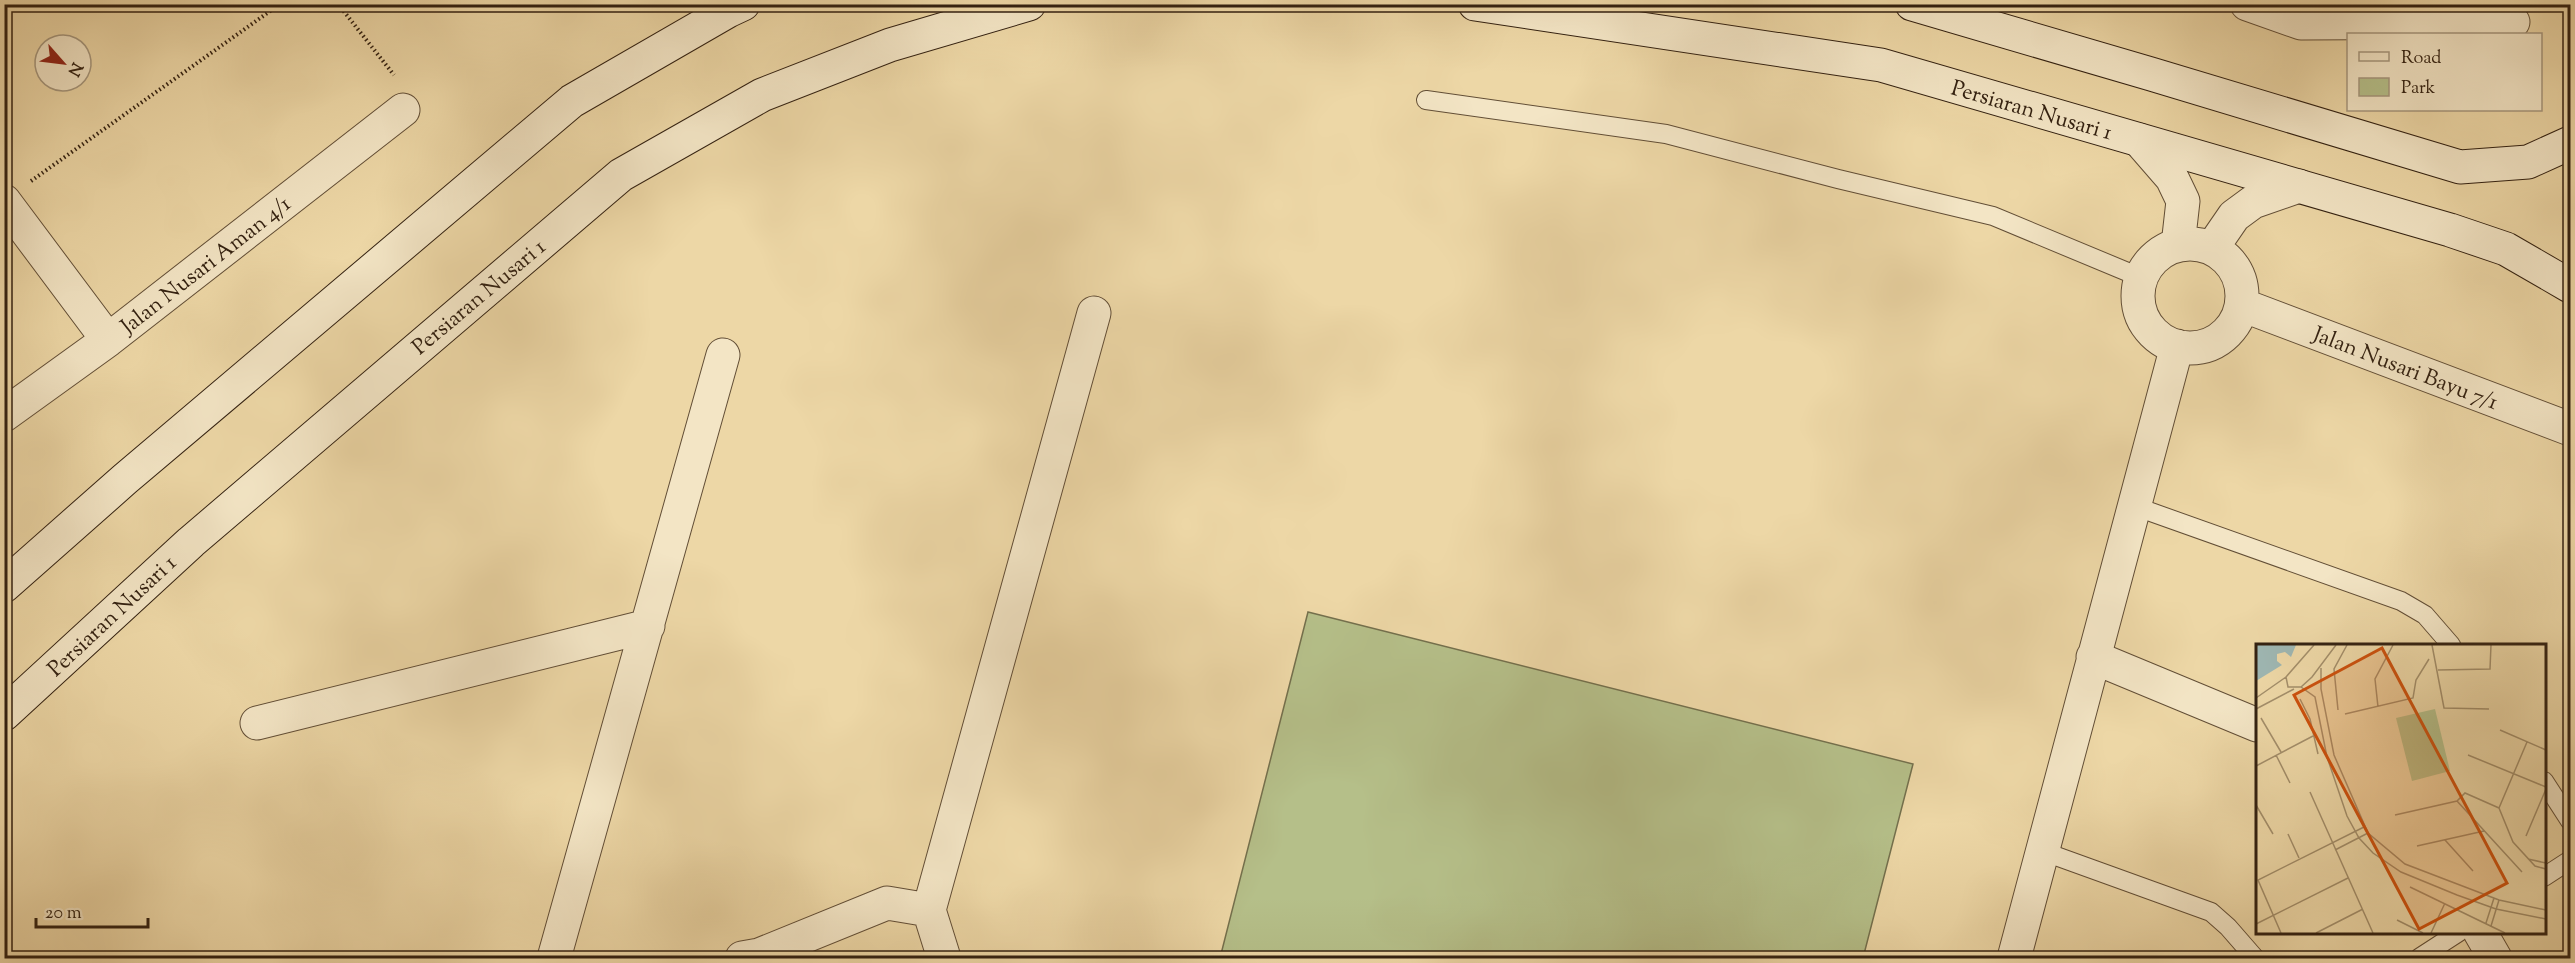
<svg xmlns="http://www.w3.org/2000/svg" width="2575" height="963" font-family="'Sorts Mill Goudy',serif">
	<rect width="100%" height="100%" fill="#edd7a6"/>
	<filter id="stains"><feTurbulence type="fractalNoise" baseFrequency=".00333" numOctaves="4"/><feColorMatrix values="0 0 0 0 .2 0 0 0 0 .09 0 0 0 0 .02 0 0 0 .5 -.17"/></filter>
	<radialGradient id="worn" r=".72"><stop offset=".6" stop-color="#630" stop-opacity="0"/><stop offset="1" stop-color="#630" stop-opacity=".3"/></radialGradient>
	<path fill="#b5bf89" stroke="#74704d" stroke-width="1.5" d="M1308,612L1913,764L1863,958H1220Z"/>
	<g fill="none" stroke-linecap="round" stroke-linejoin="round">
		<g stroke="#624e36" stroke-width="20">
			<path id="service" d="M1426,100L1666,134L1838,179L1993,216L2142,278
				M2134,506L2401,601L2425,615L2451,645
				M2544,781L2570,821
				M2042,851L2211,912L2228,927L2255,958
				M2544,877L2570,860
				M2419,958L2459,932"/>
		</g>
		<g stroke="#624e36" stroke-width="35">
			<path id="minor" d="M2247,4L2301,23L2513,22
				M2139,140L2172,178L2183,201L2178,245
				M4,201L108,340
				M2138 296a52 52 0 1 1 104 0a52 52 0 1 1-104 0Z
				M2212,248L2234,216L2253,202L2299,186
				M2242,305L2570,429
				M4,415L108,340L403,110
				M2093,657L2257,725
				M257,723L648,626
				M2480,932L2495,958
				M554,958L723,355
				M742,958L759,955L887,903L929,910
				M944,958L929,910L1094,313
				M2014,958L2177,346"/>
		</g>
		<g stroke="#332111" stroke-width="35">
			<path id="secondary" d="M1475,4L1881,65L2450,230L2506,249L2570,286
				M1912,4L2151,74L2460,167L2528,162L2570,143
				M4,586L125,479L572,101L728,11L743,4
				M4,714L191,542L621,175L762,95L890,45L1029,4"/>
		</g>
		<path stroke="#332111" stroke-width="4" stroke-dasharray="1.5 3" stroke-linecap="butt" d="M338,4L394,75
			M31,181L280,4"/>
		<use href="#service" stroke="#f3e5c5" stroke-width="18"/>
		<use href="#minor" stroke="#f3e5c5" stroke-width="33"/>
		<use href="#secondary" stroke="#f3e5c5" stroke-width="33"/>
	</g>
	<g text-anchor="middle" stroke-width="6" stroke-linejoin="round" paint-order="stroke">
		<g font-size="22" fill="#332111" stroke="#f3e5c5">
			<text transform="translate(2032 109) rotate(16)" y="8">Persiaran Nusari 1</text>
			<text transform="translate(205 264) rotate(-38)" y="8">Jalan Nusari Aman 4/1</text>
			<text transform="translate(478 296) rotate(-40)" y="8">Persiaran Nusari 1</text>
			<text transform="translate(2406 367) rotate(21)" y="8">Jalan Nusari Bayu 7/1</text>
			<text transform="translate(111 615) rotate(-43)" y="8">Persiaran Nusari 1</text>
		</g>
	</g>
	<g transform="translate(2256 644)">
		<rect width="290" height="290" fill="#edd7a6"/>
		<path d="M179,65L194,127L156,137L140,74Z" fill="#b5bf89"/>
		<path d="M0,1H40L35,13L29,8L21,10V17L26,21L0,37Z" fill="#9eb7b3"/>
		<path fill="none" stroke="#a38e6a" stroke-width="1.5" d="M58,1L30,33L32,43H45L56,33L80,1M176,1L188,64L233,65M65,24V45L78,111L112,189L149,220L243,256L290,266M182,26L234,25L235,1M45,43L59,53L71,113L91,172L103,194L117,209L145,228L201,251L240,265L290,275M0,54L30,33M44,55L54,75L62,110M122,63L119,35L137,1M0,65L38,45M82,66L78,25L91,1M89,70L157,54L160,36L173,15M5,74L25,108M244,86L290,106M271,98L243,164L257,198L279,222L290,225M20,111L34,139M212,111L290,143M0,122L57,92M54,148L117,289M201,157L266,228M0,161L17,190M139,171L201,157L209,149L243,164M32,190L43,214M270,192L290,145M189,196L217,227M161,202L228,187M79,206L112,189M272,215L290,219M154,243L249,289M141,276L167,289M230,279L238,254M0,280L92,234M235,282L243,256M25,289L2,236L108,183M60,289L107,265M175,289L189,259"/>
		<path fill="#cd510d" fill-opacity="0.15" stroke="#cd510d" stroke-width="3" d="M126,4L251,239L163,285L38,51Z"/>
		<rect width="290" height="290" fill="none" stroke="#332111" stroke-width="3"/>
	</g>
	<rect width="2575" height="963" fill="none" stroke="#edd7a6" stroke-width="24"/>
	<rect x="6" y="6" width="2563" height="951" fill="none" stroke="#332111" stroke-width="3"/>
	<rect x="12" y="12" width="2551" height="939" fill="none" stroke="#332111" stroke-width="1.5"/>
	<rect x="2347" y="33" width="195" height="78" fill="#f3e5c5" stroke="#a6977d" stroke-width="1.5"/>
	<rect x="2359" y="52" width="30" height="9" fill="#f3e5c5" stroke="#a6977d" stroke-width="1.5"/>
	<text x="2401" y="63" font-size="18" fill="#332111">Road</text>
	<rect x="2359" y="78" width="30" height="18" fill="#b5bf89" stroke="#a6977d" stroke-width="1.5"/>
	<text x="2401" y="93" font-size="18" fill="#332111">Park</text>
	<g transform="translate(63 63) rotate(118)"><circle r="28" fill="#f3e5c5" stroke="#a6977d" stroke-width="1.5"/>
	<path d="M0-4.5L10 22L0 15L-10 22Z" fill="#8f2418"/>
	<text y="-9" font-size="16" font-weight="bold" text-anchor="middle" fill="#332111">N</text>
	</g>
	<path d="M36 918v9h112v-9" fill="none" stroke="#332111" stroke-width="3"/>
	<text x="45" y="918" font-size="18" fill="#332111" stroke="#f3e5c5" stroke-width="4.5" paint-order="stroke">20 m</text>
	<rect width="100%" height="100%" filter="url(#stains)"/>
	<rect width="100%" height="100%" fill="url(#worn)"/>
</svg>
